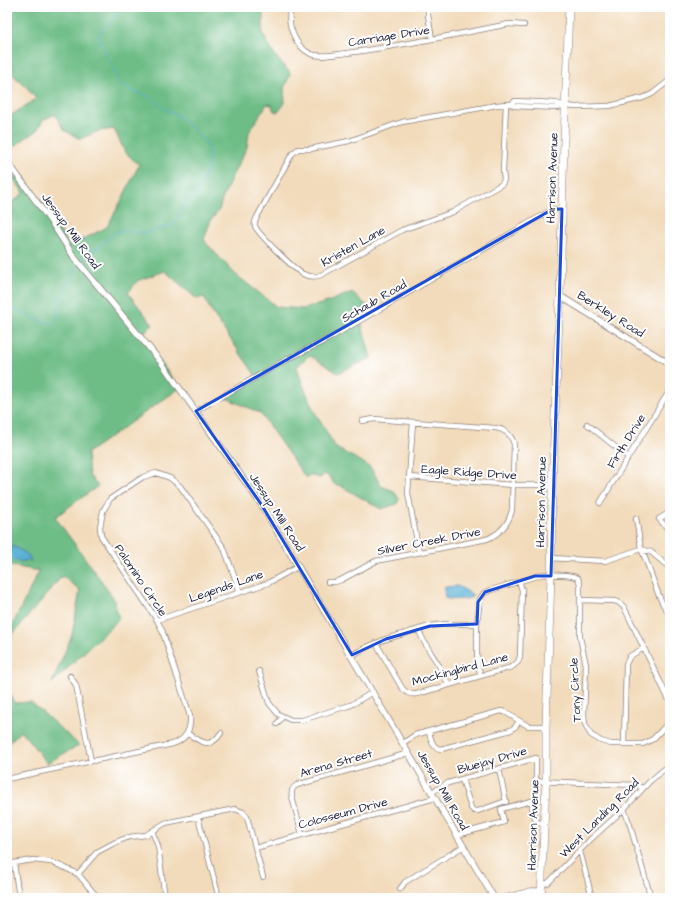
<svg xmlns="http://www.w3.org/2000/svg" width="677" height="905" font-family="'Architects Daughter',sans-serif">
	<rect width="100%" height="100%" fill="#fff"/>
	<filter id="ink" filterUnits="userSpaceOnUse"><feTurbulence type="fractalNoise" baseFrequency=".025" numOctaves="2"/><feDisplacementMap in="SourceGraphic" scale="8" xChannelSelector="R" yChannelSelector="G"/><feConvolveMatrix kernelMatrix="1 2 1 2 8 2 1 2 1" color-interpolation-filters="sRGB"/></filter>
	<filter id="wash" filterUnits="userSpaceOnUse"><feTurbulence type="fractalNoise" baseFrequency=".012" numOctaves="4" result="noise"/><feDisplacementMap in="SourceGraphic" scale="16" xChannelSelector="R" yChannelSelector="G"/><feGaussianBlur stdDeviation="0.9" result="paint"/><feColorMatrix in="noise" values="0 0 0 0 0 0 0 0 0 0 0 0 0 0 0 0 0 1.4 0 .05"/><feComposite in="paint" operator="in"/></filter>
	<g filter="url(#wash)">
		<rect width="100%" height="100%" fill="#f2dbbb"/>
		<path fill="#6ebd87" stroke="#487061" d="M12,7H263V34L273,53L280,62L289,71L290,75L284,88L285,103L279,111L276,112L273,110V108L272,105L267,104L249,132L247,147L231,178L222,200L219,210L211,220L204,239L206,243L235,274L277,307L303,309L328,302L352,292L367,306L376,304L378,306L358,317L361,322L371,358L338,373L309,355L297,367L301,380L313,409L336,448L364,463L371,468L381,486L394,491L399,499L397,504L381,509L339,485H336L333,483L332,479L325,474L320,478L313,476L305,477L260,413L226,398L258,379L211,311L204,297L197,299L165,271L137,281L128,293L153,325L140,335L180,388L87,453L89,475L98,486L55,517L113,597L119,619L52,683L72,635L80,590L62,576L7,641V636L39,571L7,565V206L24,193L9,173L11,172L16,178L20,176H23L47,209L70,246L107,227L120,203L139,165L125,152L114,129L99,131L80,139L64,130L55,114L43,120L37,130L20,142L8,154L7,118L36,99L26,86L14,76L7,65V11Z
			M7,688L14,703L31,702L79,745L47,763L21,731L7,744Z"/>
		<path fill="#57afd4" stroke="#3c6888" d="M7,544C15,547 28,552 31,561L27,560L21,562L16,560L7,561Z
			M458,586L472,594V597C466,600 452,600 445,598L444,589L445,587Z"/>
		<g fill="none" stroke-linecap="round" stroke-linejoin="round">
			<path stroke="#57afd4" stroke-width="1" d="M81,262L88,252L99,247L115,232L123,231L146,233L173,225L187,202L196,193L207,170L209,156L206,142L191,126L180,117L163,108L149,96L135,92L120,82L117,79L115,71L106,54L99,35L120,11L121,7
				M7,310H17L46,323H55C60,318 58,314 59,308C62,295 70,276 78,266"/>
		</g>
	</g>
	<g filter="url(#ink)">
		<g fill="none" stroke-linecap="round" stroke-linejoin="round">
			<g stroke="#8a7e7b" stroke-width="6">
				<path id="minor" d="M291,7C286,23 294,46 311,54C321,58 336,54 347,53C401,46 455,35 509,24L524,25
					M428,7V15L432,39
					M506,104L497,105L402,122L349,141L310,149H298L292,154L258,215C257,219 253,222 255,226C257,233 296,271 303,274C309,277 315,277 321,275L402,230L453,212L502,184L504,180L503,171L506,104H511L515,101L556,103L565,106L576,107L609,106L643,98L652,94L670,80
					M511,104L514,106L557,108L565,106
					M196,411L286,360L328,339L553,209H562
					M413,422L408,493L419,552
					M587,424L628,457
					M409,477L513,485H552
					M600,503L670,390
					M670,512L659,519L670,531
					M550,558L605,561L641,549L636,518
					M670,568L651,552L641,549C650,566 658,603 670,614
					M328,582H335L341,580L376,561L487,539C499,534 509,524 512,510L514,444C511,434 505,429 495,428L374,419L362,421
					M581,600L614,601L618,602L624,607L670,702
					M157,620L268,583L299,566
					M419,630C425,650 443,665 448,685
					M376,643L402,688C406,693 411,695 417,694L512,667L518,662L520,656L522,590L519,581
					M352,655L367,647L386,639L430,626L445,624H477
					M259,671L269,703L278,714L291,720H302L344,707L351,705L373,692
					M481,675L478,666L477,653V624L480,599L484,593L491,590L543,574C555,576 568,573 578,578L580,584V637L586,665L584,714L585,724L588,730L591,735L601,741L611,744H643L653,739L670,721
					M70,676L76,685L91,761
					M277,724L282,717
					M429,732C431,739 432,748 441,749L511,730L516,726L519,721
					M187,733C201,742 210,750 221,733
					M403,743L415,735L501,711L505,712L528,726H546
					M624,744L626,664L630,656L644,648
					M499,769L506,802
					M7,779L173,744C187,739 191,729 190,716L162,630L157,620L101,536L100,527L103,511L110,499L143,477L156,473L170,478L180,486L224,548L240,592
					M462,779L471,808L474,811H478L506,801
					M536,781L635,785L643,788
					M432,792L448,783L536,758V794L535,801L532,804V808L536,821L544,825
					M624,809L630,825L651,898
					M198,817L219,898
					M152,831L158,846L165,898
					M302,834L292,797C291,791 292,788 297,785L409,753
					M457,835L504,822L501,809L535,800
					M255,848L435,798
					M580,851L592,898
					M14,863L19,898
					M7,864L33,860L51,862L61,866L78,874L98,898
					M78,874L97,852L116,842L129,837L146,835L165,823L235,809L243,812L247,817L263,877
					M542,884L548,883L591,839L624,809L650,781L668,766H670
					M400,889L405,882L413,877L464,846"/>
			</g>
			<g stroke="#8a7e7b" stroke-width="7">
				<path id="tertiary" d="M7,161L54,226L74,257L161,362L261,504L494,898
					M560,296L670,364
					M506,898L531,891H542"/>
			</g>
			<g stroke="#8a7e7b" stroke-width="8">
				<path id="primary" d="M541,898L546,782V726L551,576L552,485L560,296L564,140L569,7"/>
			</g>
			<use href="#minor" stroke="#fff" stroke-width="4.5"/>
			<use href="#tertiary" stroke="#fff" stroke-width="5.5"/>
			<use href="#primary" stroke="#fff" stroke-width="7"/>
		</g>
	</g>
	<path fill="none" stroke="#1d4ed8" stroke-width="3" stroke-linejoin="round" d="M553,209H562L551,576H535L485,592L478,602L477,624L430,626L386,639L352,655L261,504L196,411Z"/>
	<g text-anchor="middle" stroke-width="4" stroke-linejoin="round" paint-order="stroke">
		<g font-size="12" fill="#22223b" stroke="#fff">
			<text transform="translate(389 36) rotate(-9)" y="4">Carriage Drive</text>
			<text transform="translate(552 178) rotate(-88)" y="4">Harrison Avenue</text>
			<text transform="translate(71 231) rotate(54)" y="4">Jessup Mill Road</text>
			<text transform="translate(353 246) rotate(-29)" y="4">Kristen Lane</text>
			<text transform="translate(374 301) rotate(-30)" y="4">Schaub Road</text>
			<text transform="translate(611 314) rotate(32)" y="4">Berkley Road</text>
			<text transform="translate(626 441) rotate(-58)" y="4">Firth Drive</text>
			<text transform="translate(469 472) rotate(4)" y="4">Eagle Ridge Drive</text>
			<text transform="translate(541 502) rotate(-89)" y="4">Harrison Avenue</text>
			<text transform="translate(277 512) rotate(57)" y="4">Jessup Mill Road</text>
			<text transform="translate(429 541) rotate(-11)" y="4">Silver Creek Drive</text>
			<text transform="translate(141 580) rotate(56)" y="4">Palomino Circle</text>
			<text transform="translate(226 586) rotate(-19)" y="4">Legends Lane</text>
			<text transform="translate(460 669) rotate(-15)" y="4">Mockingbird Lane</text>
			<text transform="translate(575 690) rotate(-93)" y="4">Tony Circle</text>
			<text transform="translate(492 760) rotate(-16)" y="4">Bluejay Drive</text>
			<text transform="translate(336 763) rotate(-16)" y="4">Arena Street</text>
			<text transform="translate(443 790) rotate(60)" y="4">Jessup Mill Road</text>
			<text transform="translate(343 813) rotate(-15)" y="4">Colosseum Drive</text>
			<text transform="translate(599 818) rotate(-45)" y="4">West Landing Road</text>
			<text transform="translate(533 825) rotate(-88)" y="4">Harrison Avenue</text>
		</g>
	</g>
	<rect width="677" height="905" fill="none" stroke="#fff" stroke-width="24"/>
</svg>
